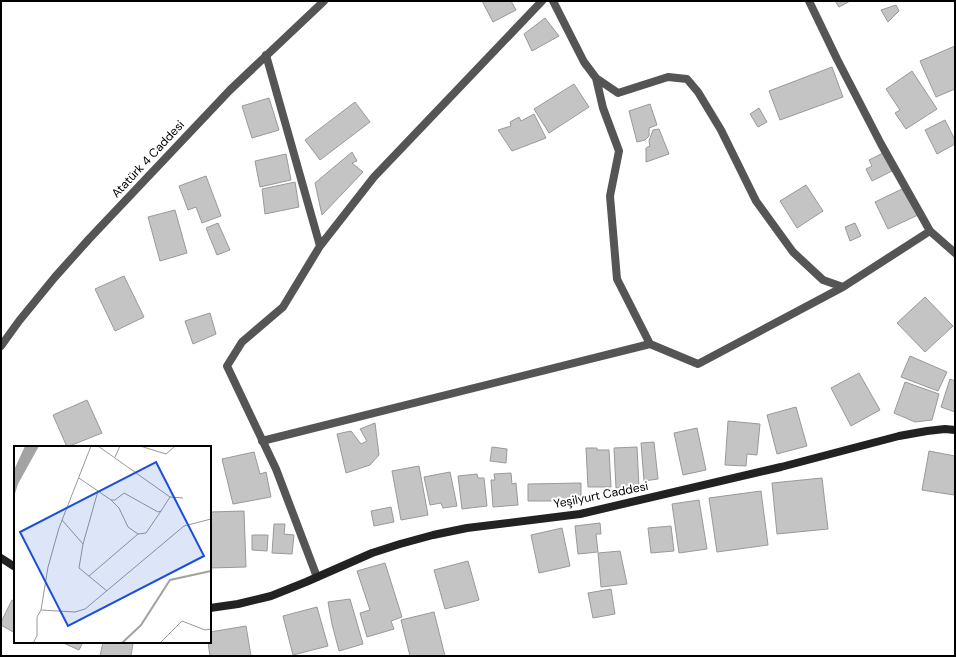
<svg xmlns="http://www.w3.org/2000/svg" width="956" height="657" font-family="'DM Sans',sans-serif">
	<rect width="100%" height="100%" fill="#fff"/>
	<path fill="#c4c4c4" stroke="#999" d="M482,1H511L516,10L493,22Z
		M835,1H850L839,7Z
		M896,5L899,11L888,22L881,10Z
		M545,18L559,36L532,51L524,34Z
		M955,46V89L936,97L920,61Z
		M832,67L843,97L780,120L769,91Z
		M912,71L937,109L906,129L895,113L900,110L886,89Z
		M574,84L589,107L549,133L534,109Z
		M269,98L279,130L252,138L242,106Z
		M355,102L370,122L320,160L305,140Z
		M650,104L657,125L649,128V136L645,140L637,142L629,111Z
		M759,108L767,122L758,127L750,114Z
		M534,114L546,138L512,151L498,130L511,126L510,122L519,117L521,121Z
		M945,120L955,140V144L937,154L925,130Z
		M659,129L669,154L646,162V148L650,146L649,141L653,130Z
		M352,152L357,161L352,163L363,172L322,215L315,183Z
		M883,153L892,171L872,181L866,169L872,166L869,160Z
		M286,154L291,180L260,187L255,161Z
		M206,176L221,216L202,223L196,207L188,210L179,186Z
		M295,182L299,207L265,214L262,189Z
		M806,185L823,211L797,228L780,201Z
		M902,189L918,215L888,229L875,202Z
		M175,210L187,253L160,261L148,217Z
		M218,223L230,250L217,255L206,228Z
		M855,223L861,236L850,241L845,227Z
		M124,276L144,317L115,331L95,289Z
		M925,297L953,326L925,352L897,323Z
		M210,313L216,334L193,344L185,321Z
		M910,356L947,372L938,391L901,377Z
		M859,373L880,410L851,426L831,388Z
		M950,379L955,381V412L941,407Z
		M905,382L939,394L932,420L915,422L894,413Z
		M87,400L102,433L67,447L53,415Z
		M796,407L807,446L777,454L767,415Z
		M728,421L760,424L757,455L747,454L746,466L725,465Z
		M375,423L379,455L370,465L346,473L337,434L351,431L361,444L367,441L360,429Z
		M697,428L706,470L683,475L674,433Z
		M654,442L658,479L644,481L641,443Z
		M492,447L507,449L506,463L490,461Z
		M637,447L639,487L616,488L614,448Z
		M586,448H597V450H609L611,487H588Z
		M929,451L955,456V489L954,495L922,490Z
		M254,452L260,474L266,472L271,497L233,504L222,459Z
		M419,466L428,515L401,520L392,471Z
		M450,472L457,506L443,508L441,503L430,505L424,477Z
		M511,473L512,484L516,483L518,505L493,507L491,480H495L494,474Z
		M477,474L478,478H484L487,506L462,509L458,476Z
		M822,478L828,529L777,534L772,483Z
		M581,483V501H528V484Z
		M761,491L768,545L717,552L709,498Z
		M699,500L707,549L679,553L672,504Z
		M391,507L394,522L374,526L371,511Z
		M244,511L246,567L210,568V512Z
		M600,523L601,534H596L598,552L578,554L575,526Z
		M274,524H285L284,534L294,535L292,554L272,553Z
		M671,526L674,551L651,553L648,528Z
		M562,528L570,566L539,573L531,535Z
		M252,535H268L267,551L252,550Z
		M620,551L627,584L601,587L598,553Z
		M468,561L479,600L445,609L434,570Z
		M385,563L402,617L391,621L394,629L367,637L360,613L370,610L357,571Z
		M611,589L615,614L593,618L588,593Z
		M350,599L363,644L339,651L332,624L328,602Z
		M12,600L15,601V633L1,625V622Z
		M317,607L328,646L293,655L283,616Z
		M434,612L445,656H410L401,620Z
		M246,626L251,656H210L208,642H210V632Z
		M61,642H83L79,650Z
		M103,642H128L133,643L131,656H100Z"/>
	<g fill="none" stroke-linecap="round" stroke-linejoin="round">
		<path stroke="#555" stroke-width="8" d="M553,1L584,62L596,78L618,93L668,77L687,79L698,92L721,130L756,201L793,252L823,280L843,287L930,231
			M809,1L837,59L881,144L930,231L955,253
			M266,55L320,246L283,307L242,342L227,366L276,469L317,577
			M596,78L603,108L619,151L610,196L617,279L650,344
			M320,246L374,177L542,1
			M262,441L650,344L698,364L843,287"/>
		<path stroke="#555" stroke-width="8" d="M1,346L19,321L55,277L89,239L230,90L324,1"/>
		<path stroke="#222" stroke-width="8" d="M1,558L15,567
			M210,608L238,604L271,596L306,582L372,553L400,544L433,535L467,528L580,514L781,467L899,436L927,431L945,429L955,430"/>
	</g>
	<g text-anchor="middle" stroke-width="4" stroke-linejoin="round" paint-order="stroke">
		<g font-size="12" fill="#000" stroke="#fff">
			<text transform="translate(148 159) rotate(-47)" y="4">Atatürk 4 Caddesi</text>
			<text transform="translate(601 495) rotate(-11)" y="4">Yeşilyurt Caddesi</text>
		</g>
	</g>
	<g transform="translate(14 446)">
		<rect width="197" height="197" fill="#fff"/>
		<path d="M11,0H25L4,38L0,51V24Z" fill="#a3a3a3"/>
		<path fill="none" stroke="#a3a3a3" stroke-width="2" d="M108,197L127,179L156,134L197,125"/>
		<path fill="none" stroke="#999" stroke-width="1" d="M84,0L156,51L169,52M126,0L152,8L161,0M101,11L106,0M65,32L97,54H101L110,47L144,66L147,65L156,51M97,54L105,62L114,81L124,88M48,74L69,98L65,122L93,145M69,98L84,45M75,130L124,88L132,87L147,65M27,164L34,121L45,82L77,0M19,197L23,190V171L27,164L61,166L71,163L170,80L197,73M146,197L168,175L191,184L197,183"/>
		<path fill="#1d4ed8" fill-opacity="0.15" stroke="#1d4ed8" stroke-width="2" d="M142,16L190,110L54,180L6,86Z"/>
		<rect width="197" height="197" fill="none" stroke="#000" stroke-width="2"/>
	</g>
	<rect width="956" height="657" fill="none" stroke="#000000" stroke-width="4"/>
</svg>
